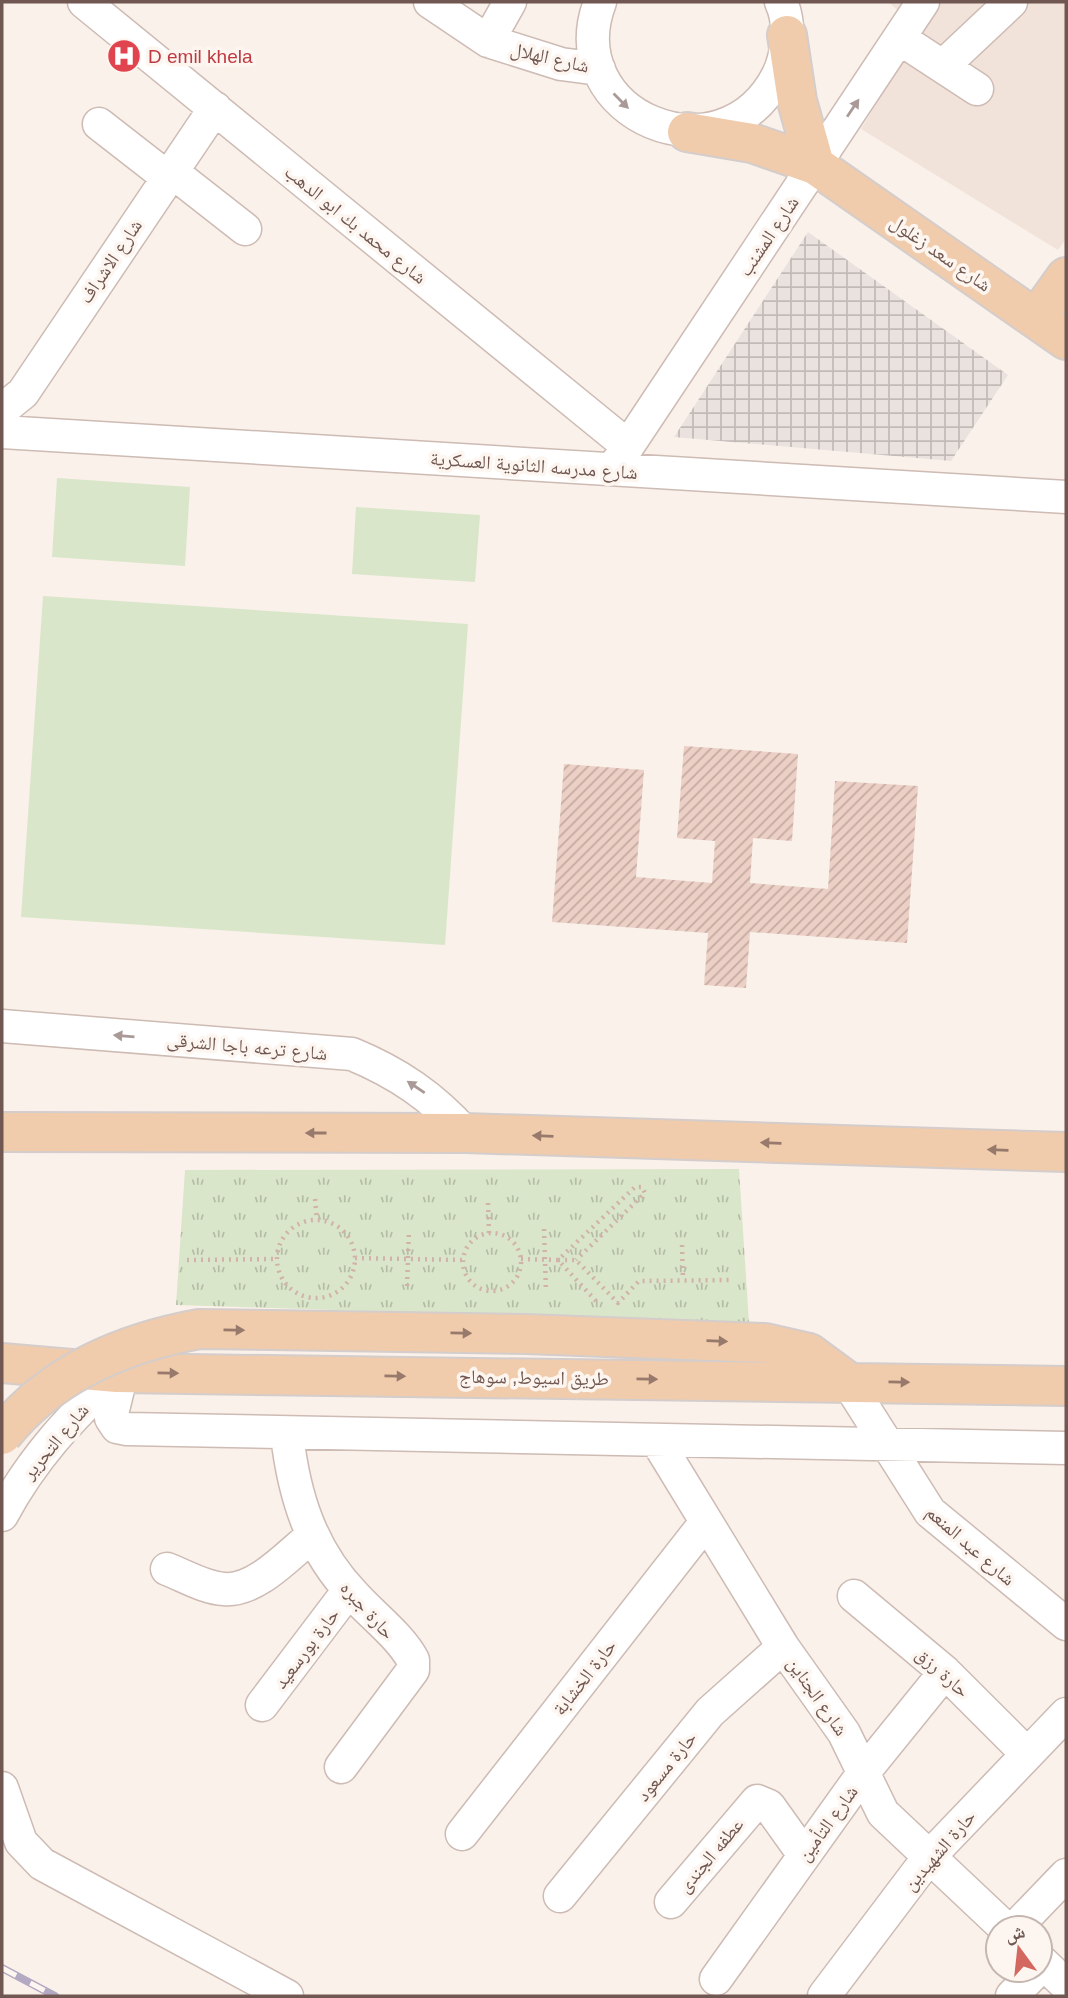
<svg xmlns="http://www.w3.org/2000/svg" width="1068" height="1998" font-family="Arial,'Noto Naskh Arabic',sans-serif">
	<defs>
		<pattern id="industrial-grid" width="8" height="8" patternUnits="userSpaceOnUse" patternTransform="scale(1.75)"><rect width="8" height="8" fill="#eae2df"/><path d="M0 4h8M4 0v8" fill="none" stroke="#c2bab7"/></pattern>
		<pattern id="park-tufts" width="24" height="20" patternUnits="userSpaceOnUse" patternTransform="scale(1.75)"><rect width="24" height="20" fill="#dae6ca"/><path d="M3 7l-1-3M5 7V3M7 7l1-3M15 17l-1-3M17 17v-4M19 17l1-3" fill="none" stroke="#b5bda6"/></pattern>
		<pattern id="building-hatch" width="6" height="6" patternUnits="userSpaceOnUse" patternTransform="scale(1.75)"><rect width="6" height="6" fill="#eccfc5"/><path d="M-1 1l2-2M0 6l6-6M5 7l2-2" fill="none" stroke="#c4aba2"/></pattern>
	</defs>
	<rect width="100%" height="100%" fill="#faf1ea"/>
	<path fill="#f1e3d9" d="M888,2H1066V239L1058,250L861,129L921,30Z"/>
	<path fill="url(#industrial-grid)" d="M808,232L1008,375L951,461L674,437Z"/>
	<path fill="url(#park-tufts)" d="M739,1169L749,1323L176,1305L185,1170Z"/>
	<path fill="#dae6ca" d="M57,478L190,487L185,566L52,557Z
		M356,507L480,515L475,582L352,574Z
		M43,596L468,624L445,945L21,917Z"/>
	<path fill="url(#building-hatch)" d="M684,746L798,754L792,841L753,838L750,883L828,889L835,781L918,786L907,943L750,932L746,988L704,985L708,933L552,922L564,764L644,770L636,877L712,883L715,841L677,838Z"/>
	<g fill="none" stroke-linecap="round" stroke-linejoin="round">
		<g stroke="#cdbbb4" stroke-width="35">
			<path id="minor" d="M84,2L628,446
				M430,2L488,41L561,64L599,69
				M600,2C557,115 722,185 778,75C788,54 791,23 781,2
				M899,38L977,89
				M488,41L510,2
				M943,66L1011,2
				M99,124L167,177
				M171,171L245,229
				M2,410L23,393L215,108
				M2,432L1066,497
				M618,461L923,2
				M2,1026L352,1054C398,1073 433,1097 465,1133
				M122,1373L111,1418L117,1427L127,1429L1066,1448
				M847,1381L930,1512L1066,1624
				M287,1435C294,1496 311,1551 355,1596C373,1616 400,1636 413,1660V1670L341,1767
				M657,1441L783,1647L844,1733L883,1813L1005,1928
				M2,1515C33,1457 70,1419 117,1373
				M167,1569C185,1576 205,1588 224,1589C256,1592 289,1554 312,1536
				M854,1596L945,1672L1027,1754
				M262,1705L349,1590
				M2,1788L21,1842L42,1864L287,1996
				M462,1834L706,1522
				M560,1896L710,1712L783,1647
				M671,1902L757,1801L769,1806L804,1855
				M1015,1928L1066,1875
				M1040,1960L1066,1985
				M716,1979L864,1772L945,1672
				M824,1996L929,1857L1066,1714
				M1012,1996L1037,1970"/>
		</g>
		<g stroke="#d4cdcb" stroke-width="42">
			<path id="major" d="M787,35L797,101L815,165
				M687,132L752,143L815,165L1066,340
				M1036,319L1066,277
				M2,1132L465,1133L1066,1152
				M526,1334L765,1343L809,1353L847,1381
				M2,1363L117,1373L1066,1386"/>
		</g>
		<path stroke="#d1b2a8" stroke-width="4.5" stroke-dasharray="2 5" stroke-linecap="butt" d="M315,1199L317,1220
			M488,1203L489,1233
			M277 1259a39 39 0 1 1 78 0a39 39 0 1 1-78 0Z
			M544,1229L546,1292
			M463 1262a29 29 0 1 1 58 0a29 29 0 1 1-58 0Z
			M682,1245L683,1280
			M355,1258L463,1260
			M521,1259L558,1260L635,1187H642L645,1193L576,1260
			M187,1260L277,1259
			M407,1286L409,1230
			M596,1301L558,1260H576L618,1303L639,1281L730,1280"/>
		<use href="#minor" stroke="#fff" stroke-width="32"/>
		<use href="#major" stroke="#f0ccac" stroke-width="38"/>
		<g stroke="#b3a9c3" stroke-width="8">
			<path id="rail" d="M2,1968L55,1996"/>
		</g>
		<use href="#rail" stroke="#fdf6f0" stroke-width="5" stroke-dasharray="16" stroke-linecap="butt"/>
		<g stroke="#d4cdcb" stroke-width="42" stroke-linecap="butt">
			<path id="major-bridge" d="M2,1435C51,1373 123,1343 199,1329L526,1334"/>
		</g>
		<use href="#major-bridge" stroke="#f0ccac" stroke-width="38"/>
	</g>
	<defs><path id="oneway-solid" d="M-6-.8H1V-3.2L6.5 0L1 3.2V.8H-6Z" transform="scale(1.75)"/></defs>
	<g fill="#aa9a97">
		<use href="#oneway-solid" transform="translate(621 101) rotate(45)"/>
		<use href="#oneway-solid" transform="translate(853 108) rotate(-56)"/>
		<use href="#oneway-solid" transform="translate(124 1036) rotate(-175)"/>
		<use href="#oneway-solid" transform="translate(416 1087) rotate(-146)"/>
	</g>
	<g fill="#977a6c">
		<use href="#oneway-solid" transform="translate(316 1133) rotate(-180)"/>
		<use href="#oneway-solid" transform="translate(543 1136) rotate(-178)"/>
		<use href="#oneway-solid" transform="translate(771 1143) rotate(-178)"/>
		<use href="#oneway-solid" transform="translate(998 1150) rotate(-178)"/>
		<use href="#oneway-solid" transform="translate(234 1330) rotate(1)"/>
		<use href="#oneway-solid" transform="translate(461 1333) rotate(1)"/>
		<use href="#oneway-solid" transform="translate(717 1341) rotate(2)"/>
		<use href="#oneway-solid" transform="translate(168 1373) rotate(1)"/>
		<use href="#oneway-solid" transform="translate(395 1376) rotate(1)"/>
		<use href="#oneway-solid" transform="translate(647 1379) rotate(1)"/>
		<use href="#oneway-solid" transform="translate(899 1382) rotate(1)"/>
	</g>
	<defs>
		<g id="hospital-disc" transform="scale(1.75)"><circle r="9.5" fill="#e0444e" stroke="#fdf6f0"/><path d="M-5-5h3v3.5h4V-5h3V5h-3V1.5h-4V5h-3Z" fill="#fff"/></g>
	</defs>
	<g fill-rule="evenodd">
		<use href="#hospital-disc" x="124" y="56"/>
	</g>
	<g text-anchor="middle" stroke-width="7" stroke-linejoin="round" paint-order="stroke">
		<g font-size="19" fill="#be3a42" stroke="#fdf6f0" text-anchor="start">
			<text x="148" y="63">D emil khela</text>
		</g>
		<g font-size="19" fill="#715751" stroke="#fdf6f0">
			<text transform="translate(550 57) rotate(13)" y="7">شارع الهلال</text>
			<text transform="translate(356 224) rotate(39)" y="7">شارع محمد بك ابو الدهب</text>
			<text transform="translate(768 236) rotate(-56)" y="7">شارع المشنب</text>
			<text transform="translate(941 253) rotate(35)" y="7">شارع سعد زغلول</text>
			<text transform="translate(110 261) rotate(-56)" y="7">شارع الاشراف</text>
			<text transform="translate(534 465) rotate(4)" y="7">شارع مدرسه الثانوية العسكرية</text>
			<text transform="translate(247 1046) rotate(5)" y="7">شارع ترعه باجا الشرقى</text>
			<text transform="translate(534 1377) rotate(1)" y="7">طريق اسيوط, سوهاج</text>
			<text transform="translate(55 1441) rotate(-50)" y="7">شارع التحرير</text>
			<text transform="translate(971 1545) rotate(41)" y="7">شارع عبد المنعم</text>
			<text transform="translate(368 1610) rotate(48)" y="7">حارة جبره</text>
			<text transform="translate(306 1648) rotate(-53)" y="7">حارة بورسعيد</text>
			<text transform="translate(943 1672) rotate(42)" y="7">حارة رزق</text>
			<text transform="translate(584 1677) rotate(-52)" y="7">حارة الخشابة</text>
			<text transform="translate(818 1696) rotate(55)" y="7">شارع الجناين</text>
			<text transform="translate(666 1766) rotate(-51)" y="7">حارة مسعود</text>
			<text transform="translate(827 1823) rotate(-54)" y="7">شارع التأمين</text>
			<text transform="translate(939 1850) rotate(-49)" y="7">حارة الشهيدين</text>
			<text transform="translate(710 1855) rotate(-50)" y="7">عطفه الجندى</text>
		</g>
	</g>
	<rect width="1068" height="1998" fill="none" stroke="#715751" stroke-width="7"/>
	<g transform="translate(1019 1949) rotate(345)"><circle r="33" fill="#fdf6f0" stroke="#c5b6b0" stroke-width="2"/>
	<path d="M0-5L12 26L0 18L-12 26Z" fill="#d36860"/>
	<text y="-10" font-size="19" font-weight="bold" text-anchor="middle" fill="#715751">ش</text>
	</g>
</svg>
